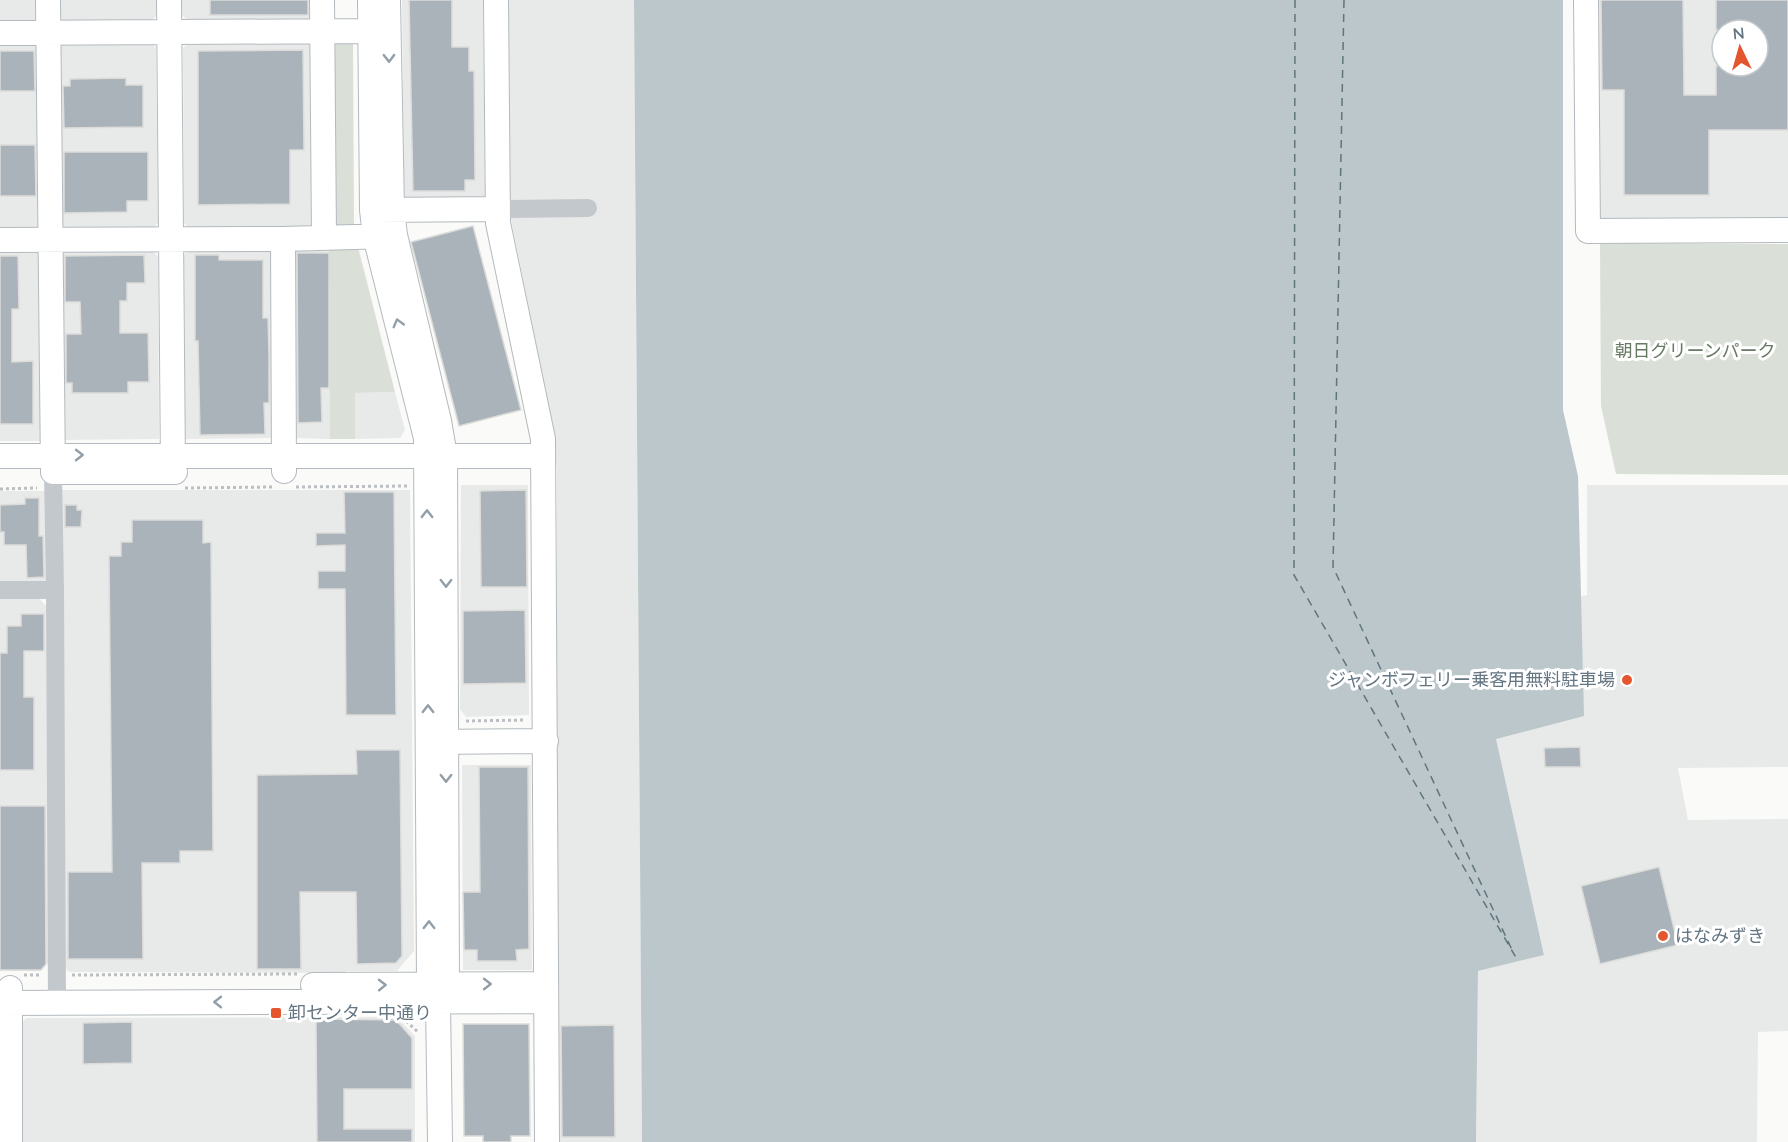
<svg xmlns="http://www.w3.org/2000/svg" width="1788" height="1142" font-family="Quicksand,'Noto Sans JP',sans-serif">
	<rect width="100%" height="100%" fill="#fafaf8"/>
	<path fill="#e8e9e9" fill-rule="evenodd" d="M0,0H40V16L32,25L0,26Z
		M55,0H157V15L148,24L64,25L55,17Z
		M182,0H315V15L308,23L190,22L182,15Z
		M402,0H483L485,197L404,198Z
		M508,0H634L642,1142H557V470L553,429L509,209Z
		M1598,0H1788V219L1597,218ZM1722,30H1758V66H1722Z
		M308,38L315,47V224L309,231L192,232L184,223L183,48L192,39Z
		M0,40H32L40,49L41,225L34,232L0,233Z
		M63,40H149L156,48L158,223L149,232L65,234L55,224V48Z
		M150,247L158,257L159,439L58,440L56,258L64,249Z
		M194,247H267L276,256V438L185,439L184,255Z
		M0,248H35L43,258L44,441H0Z
		M297,248H329L330,439L292,438L290,255Z
		M395,392L405,430L400,438L355,439V393Z
		M461,485H528L529,715L466,717L460,709Z
		M1587,485H1788V767L1678,768L1688,820L1788,819V1031L1758,1032L1757,1142H1476L1478,971L1544,954L1495,738L1581,596L1587,595Z
		M59,490H410L414,951L397,971H346L345,973L69,972L61,963Z
		M0,491H47L48,579L40,585H0Z
		M0,597H38L47,607L48,963L41,971H0Z
		M462,765H531L532,970H463Z
		M397,1017L415,1036V1142H19L20,1025L26,1018Z"/>
	<path fill="#dadfd7" d="M336,39H353L354,231H340L330,223L328,48Z
		M1600,243L1788,244V475L1616,474L1601,406Z
		M358,247L395,392L355,393V439H330L329,248Z"/>
	<path fill="#bbc7cb" d="M634,0H1563V410L1578,476L1584,716L1496,739L1544,955L1478,971L1476,1142H642Z"/>
	<g fill="none" stroke-linecap="round" stroke-linejoin="round">
		<path stroke="#60757c" stroke-width="1.5" stroke-dasharray="8 6" stroke-linecap="butt" d="M1295,0L1294,575L1518,961
			M1344,0L1333,567L1513,952"/>
	</g>
	<path fill="#aab3b9" stroke="#dcdcda" stroke-width="1.5" d="M210,0H308V15H210Z
		M409,0H452V47H469V71H474L475,180H465V191H413Z
		M1601,0H1683L1684,95H1716V66H1758V30H1716V0H1788V130H1709V195H1624V90H1602Z
		M303,50L304,150H290V204L198,205V51Z
		M0,51H34L35,91H0Z
		M126,78V85H143V127L64,128L63,86H70V79Z
		M0,145H35L36,196H0Z
		M64,152H148V201H127V212L64,213Z
		M473,226L521,410L459,426L411,242Z
		M297,253H329V388H321L322,422L298,423Z
		M144,255L145,283H127V301H120V333H148L149,382H128V393H72V383H66V334H81L80,302H65V256Z
		M195,255H219V260H263V318H268L269,354V403H264L265,434L200,435L198,341H195Z
		M0,256H18L19,309H12V362L33,361V424H0Z
		M526,490L527,587H481L480,491Z
		M344,492H394L396,715H346L345,589H318V571H345V545L316,546V533H345Z
		M25,498H39V536H43L44,577L27,578L26,545H4V532H0V505L25,504Z
		M65,505H77V510H82L81,527H65Z
		M132,520H203V543L211,542L213,851H180V863H142L143,959H68V872H112L109,556H121V542H132Z
		M525,610L526,683L463,684V611Z
		M21,614H44V651H24V697H34V770H0V653H7V626H21Z
		M1580,747L1581,767H1545L1544,748Z
		M356,750H400L402,956L396,963L357,964L356,892H300L301,969H257V775L357,774Z
		M479,767H528L529,949L516,950L517,961H477V950H464L463,892H480Z
		M0,806H45L46,964L41,970H0Z
		M1659,867L1678,945L1600,964L1581,886Z
		M316,1019L396,1020L412,1038V1089H344V1129H412V1142H317Z
		M132,1022V1063L83,1064V1023Z
		M463,1024H529L530,1136H511V1142H483V1136H464Z
		M614,1025L615,1137H562L561,1026Z"/>
	<g fill="none" stroke-linecap="round" stroke-linejoin="round">
		<g stroke="#b3babf" stroke-width="26">
			<path id="secondary" d="M48,0L53,472
				M169,0L173,469
				M322,0L324,237
				M370,0L372,210L375,236L426,438L429,984L438,1002L440,1142
				M388,0L392,210L395,235L439,421L445,456L447,984L438,1002
				M496,0L498,223L543,439L547,1142
				M1586,0L1588,231L1788,230
				M0,33L370,31
				M377,210L498,209
				M283,239L284,471
				M0,240L283,239L389,236
				M0,456H543
				M56,472H175
				M431,742L546,741
				M313,985L545,984
				M10,988V1142
				M0,1003L545,1001"/>
		</g>
		<path stroke="#bbbfc2" stroke-width="3" stroke-dasharray="3 3" stroke-linecap="butt" d="M296,487L409,486
			M185,488L274,487
			M0,489L37,488
			M466,721L525,720
			M24,975H41
			M72,975L299,974
			M406,1021L418,1032"/>
		<path stroke="#c3c8cc" stroke-width="18" d="M498,209L588,208
			M53,472L55,590L57,1003
			M0,590H55"/>
		<use href="#secondary" stroke="#fff" stroke-width="24"/>
	</g>
	<defs><path id="oneway-chevron" d="M-2-3.5L2.5 0L-2 3.5" fill="none" stroke-width="1.6" stroke-linecap="round" stroke-linejoin="round" transform="scale(1.5)"/></defs>
	<g stroke="#939fa8">
		<use href="#oneway-chevron" transform="translate(389 58) rotate(89)"/>
		<use href="#oneway-chevron" transform="translate(398 323) rotate(-105)"/>
		<use href="#oneway-chevron" transform="translate(79 455)"/>
		<use href="#oneway-chevron" transform="translate(427 514) rotate(-90)"/>
		<use href="#oneway-chevron" transform="translate(446 583) rotate(90)"/>
		<use href="#oneway-chevron" transform="translate(428 709) rotate(-90)"/>
		<use href="#oneway-chevron" transform="translate(446 778) rotate(90)"/>
		<use href="#oneway-chevron" transform="translate(429 925) rotate(-90)"/>
		<use href="#oneway-chevron" transform="translate(487 984)"/>
		<use href="#oneway-chevron" transform="translate(382 985) rotate(-1)"/>
		<use href="#oneway-chevron" transform="translate(218 1002) rotate(180)"/>
	</g>
	<g fill="#e4572e" stroke="#fff" stroke-width="2">
		<circle cx="1627" cy="680" r="6"/>
		<circle cx="1663" cy="936" r="6"/>
		<rect x="270" y="1007" width="12" height="12" rx="3"/>
	</g>
	<g text-anchor="middle" stroke-width="6" stroke-linejoin="round" paint-order="stroke">
		<g font-size="18" fill="#687a64" stroke="#fff">
			<text x="1695" y="357">朝日グリーンパーク</text>
		</g>
		<g font-size="18" fill="#657683" stroke="#fff" text-anchor="start">
			<text x="1615" y="686" text-anchor="end">ジャンボフェリー乗客用無料駐車場</text>
			<text x="1675" y="942">はなみずき</text>
			<text x="288" y="1019">卸センター中通り</text>
		</g>
	</g>
	<g transform="translate(1740 48) rotate(355)"><circle r="28" fill="#ffffff" stroke="#c1c8cd" stroke-width="1.5"/>
	<path d="M0-4.5L10 22L0 15L-10 22Z" fill="#e4572e"/>
	<text y="-9" font-size="16" font-weight="bold" text-anchor="middle" fill="#657683">N</text>
	</g>
</svg>
